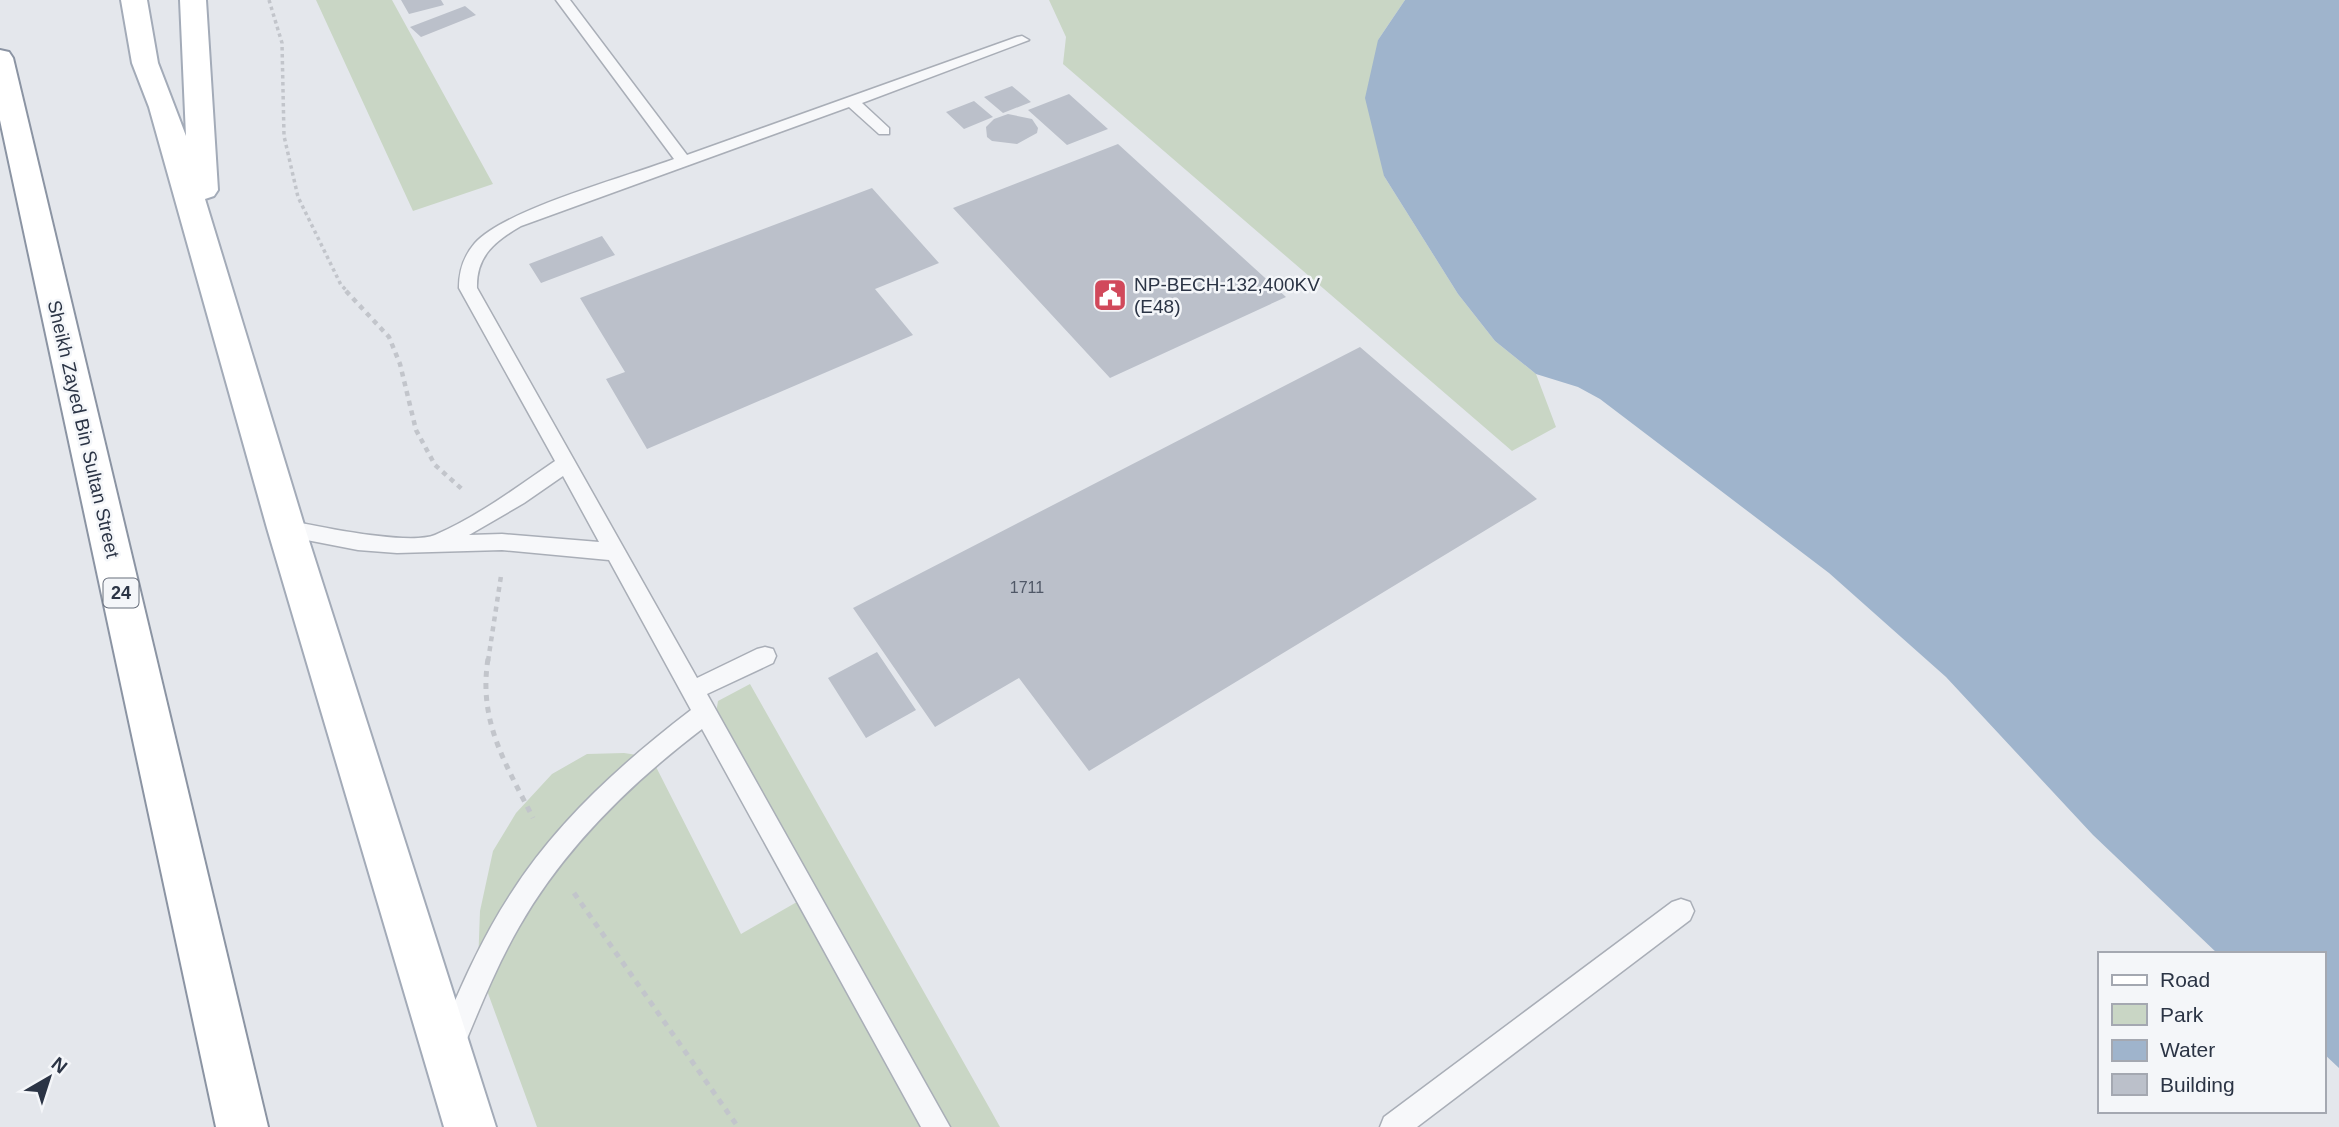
<svg xmlns="http://www.w3.org/2000/svg" width="2339" height="1127" font-family="Helvetica,sans-serif">
	<rect width="100%" height="100%" fill="#e4e7ec"/>
	<path fill="#c9d6c5" d="M316,0H392L493,184L413,211Z
		M1049,0H1405L1378,40L1384,176L1458,294L1495,341L1536,374L1556,427L1512,451L1063,64L1066,37Z
		M750,684L990,1109L1000,1127H537L478,966L480,911L493,851L516,813L552,774L587,754L624,753L651,757L741,934L809,895L714,725L718,701Z"/>
	<path fill="#9fb4cc" d="M1405,0H2339V1068L2323,1053V954H2218L2093,835L1946,677L1829,573L1600,399L1578,387L1536,374L1495,341L1458,294L1384,176L1365,98L1378,40Z"/>
	<path fill="#bbc0ca" d="M401,0H441L444,5L409,14Z
		M465,6L476,15L421,37L410,27Z
		M1012,86L1031,102L1003,113L984,97Z
		M1069,94L1108,129L1067,145L1028,110Z
		M974,101L993,117L964,129L946,112Z
		M1008,114L1032,119L1038,128L1037,133L1017,144L992,141L987,137L986,127L994,119Z
		M1118,144L1286,297L1110,378L953,208Z
		M872,188L939,263L875,289L913,335L647,449L606,379L625,372L580,298Z
		M602,236L615,255L541,283L529,264Z
		M1360,347L1537,499L1089,771L1019,678L935,727L853,608Z
		M877,652L916,710L866,738L828,678Z"/>
	<g fill="none" stroke-linecap="round" stroke-linejoin="round">
		<g stroke="#a9aeb7" stroke-width="3">
			<path id="service" d="M556,0H570L687,155L1017,37L1022,36L1029,40L862,103L889,128V134H879L849,107L521,226C495,241 476,256 477,288L697,678L757,649L765,647L773,649L776,656L773,663L707,694L950,1127H921L702,729C630,784 564,848 519,927C496,967 479,1010 461,1053L451,1057L441,1053L437,1043C458,993 480,941 510,895C557,821 622,763 691,710L609,560L502,550L397,553L358,550L286,536L279,534L276,528L279,522L286,520C317,526 408,546 435,535C477,517 517,487 555,461L459,288C459,271 463,257 475,243C506,209 626,177 674,159ZM563,476L599,542L502,534L469,535L524,503Z
				M1681,899L1690,902L1694,911L1690,920L1417,1127H1380L1384,1117L1672,902Z"/>
		</g>
		<g stroke="#a3abb8" stroke-width="4">
			<path id="primary" d="M121,0H147L158,63L186,136L180,0H206L218,190L214,196L205,199L305,528L496,1127H444L267,528L149,107L132,63Z"/>
		</g>
		<g stroke="#8b94a3" stroke-width="4">
			<path id="trunk" d="M0,50L9,52L13,58L268,1127H216L0,120Z"/>
		</g>
		<path stroke="#c2c5cb" stroke-width="3.5" stroke-dasharray="3.5 3.5" stroke-linecap="butt" d="M269,0L282,43L284,136L298,197L341,285L348,292"/>
		<path stroke="#c2c5cb" stroke-width="4.5" stroke-dasharray="5 5" stroke-linecap="butt" d="M346,291L389,337L400,364L416,430L435,465L463,490
			M488,661L501,576"/>
		<path stroke="#c2c5cb" stroke-width="5" stroke-dasharray="6 6" stroke-linecap="butt" d="M488,659C478,722 506,764 533,818
			M574,893L738,1127"/>
		<use href="#service" fill="#f7f8fa" fill-rule="evenodd"/>
		<use href="#primary" fill="#fff" fill-rule="evenodd"/>
		<use href="#trunk" fill="#fff" fill-rule="evenodd"/>
	</g>
	<defs>
		<g id="civic-square" transform="scale(1.75)"><rect x="-9" y="-9" width="18" height="18" rx="4" fill="#d1495b" stroke="#f4f6f9"/><path d="M-.6-6.5H3V-4.5H.6V-3L4-1V1h2V6H-6V1h2V-1L-.6-3ZM-1.2 2.5V6h2.4V2.5Z" fill="#fff"/></g>
	</defs>
	<g fill-rule="evenodd">
		<use href="#civic-square" x="1110" y="295"/>
	</g>
	<g text-anchor="middle" stroke-width="5" stroke-linejoin="round" paint-order="stroke">
		<g font-size="16" fill="#4f5766">
			<text x="1027" y="593">1711</text>
		</g>
		<rect fill="#f4f6f9" stroke="#676e7b" stroke-width="2" x="103.5" y="578.5" width="35" height="29" rx="5"/>
		<g font-size="18" font-weight="bold" fill="#2b3445">
			<text x="121" y="599">24</text>
		</g>
		<g font-size="19" fill="#2b3445" stroke="#f4f6f9" text-anchor="start">
			<text x="1134" y="291">NP-BECH-132,400KV<tspan x="1134" dy="22">(E48)</tspan></text>
		</g>
		<g font-size="19" fill="#2b3445" stroke="#f4f6f9">
			<text transform="translate(84 429) rotate(77)" y="7">Sheikh Zayed Bin Sultan Street</text>
		</g>
	</g>
	<rect x="2098" y="952" width="228" height="161" fill="#f4f6f9" stroke="#a4a8b1" stroke-width="2"/>
	<rect x="2112" y="975" width="35" height="10" fill="#ffffff" stroke="#a4a8b1" stroke-width="2"/>
	<text x="2160" y="987" font-size="21" fill="#2b3445">Road</text>
	<rect x="2112" y="1004" width="35" height="21" fill="#c9d6c5" stroke="#a4a8b1" stroke-width="2"/>
	<text x="2160" y="1022" font-size="21" fill="#2b3445">Park</text>
	<rect x="2112" y="1040" width="35" height="21" fill="#9fb4cc" stroke="#a4a8b1" stroke-width="2"/>
	<text x="2160" y="1057" font-size="21" fill="#2b3445">Water</text>
	<rect x="2112" y="1074" width="35" height="21" fill="#bbc0ca" stroke="#a4a8b1" stroke-width="2"/>
	<text x="2160" y="1092" font-size="21" fill="#2b3445">Building</text>
	<g transform="translate(49 1078) rotate(39)" stroke="#f4f6f9" stroke-width="5" paint-order="stroke">
	<path d="M0-5L12 26L0 18L-12 26Z" fill="#2b3445"/>
	<text y="-10" font-size="19" font-weight="bold" text-anchor="middle" fill="#2b3445">N</text>
	</g>
</svg>
